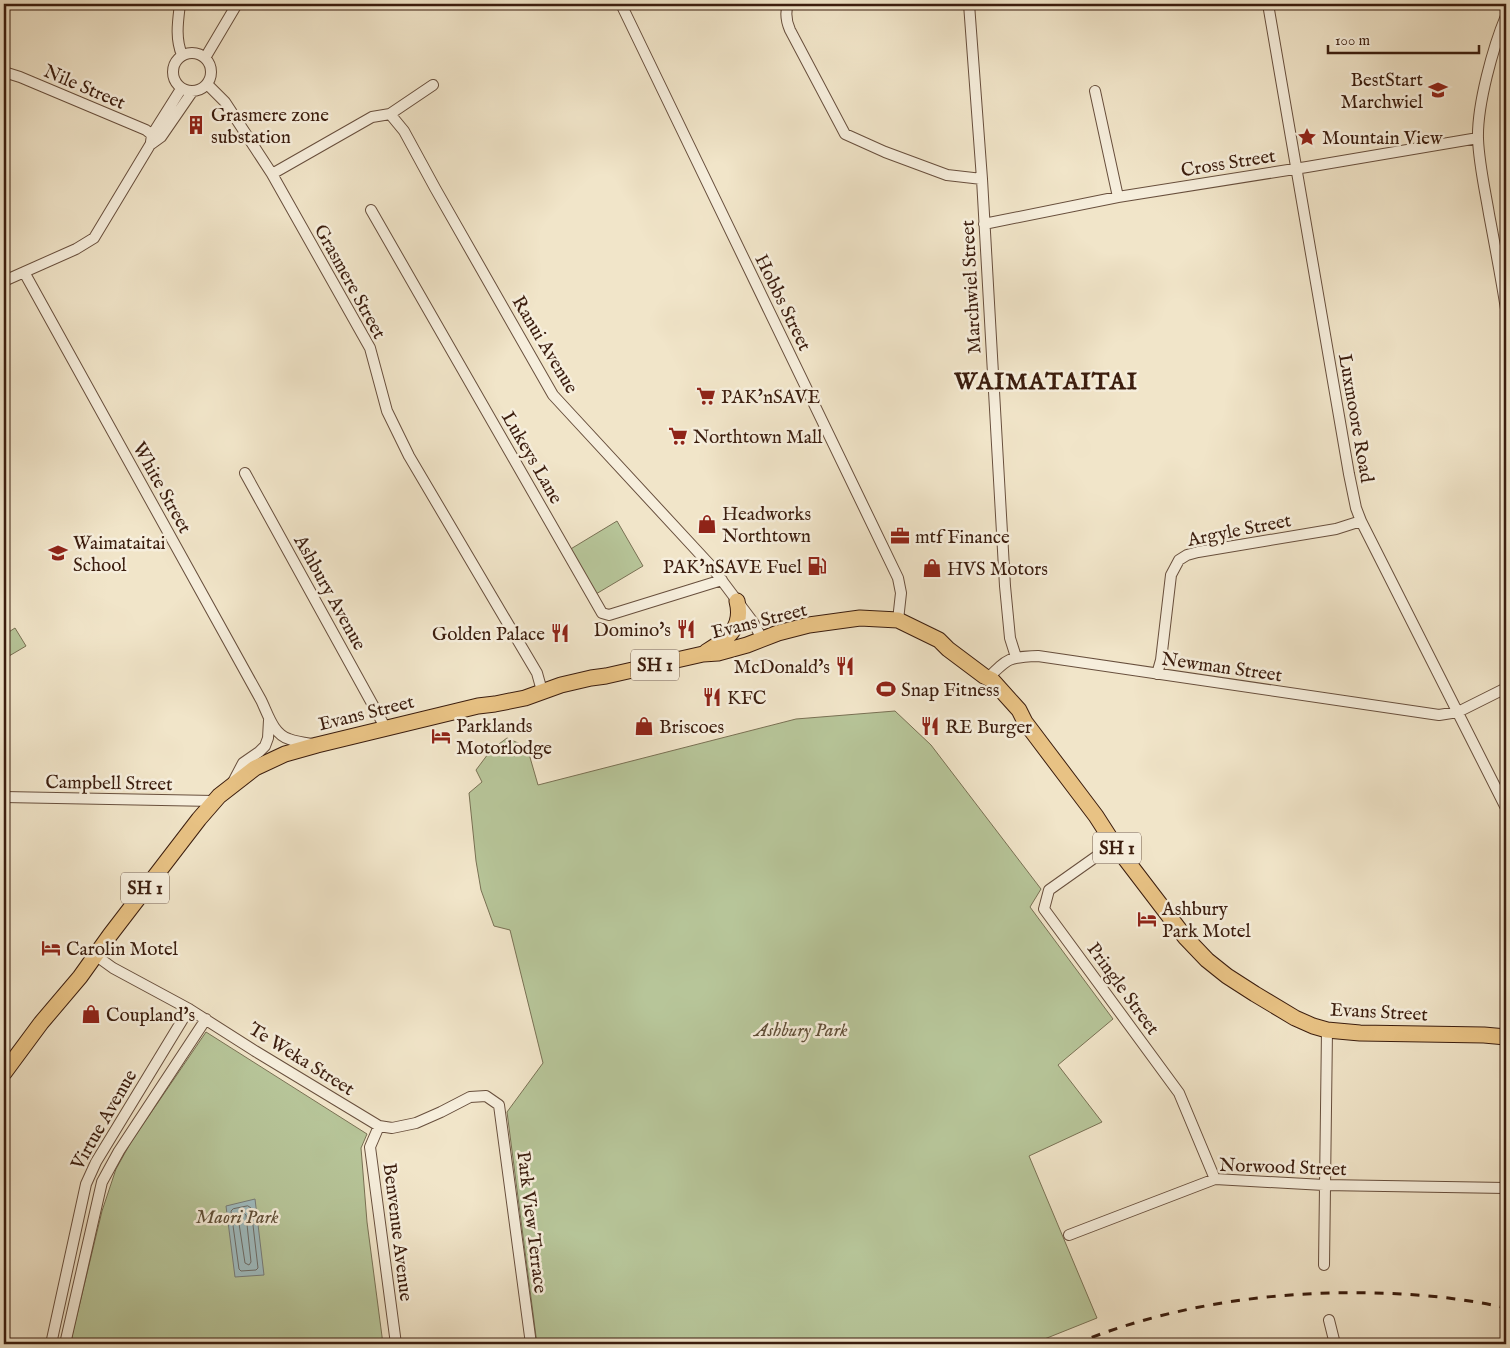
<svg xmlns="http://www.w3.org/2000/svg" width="1510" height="1348" font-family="'IM FELL English',serif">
	<rect width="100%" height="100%" fill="#f1e5c9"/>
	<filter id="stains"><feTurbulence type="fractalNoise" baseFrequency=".004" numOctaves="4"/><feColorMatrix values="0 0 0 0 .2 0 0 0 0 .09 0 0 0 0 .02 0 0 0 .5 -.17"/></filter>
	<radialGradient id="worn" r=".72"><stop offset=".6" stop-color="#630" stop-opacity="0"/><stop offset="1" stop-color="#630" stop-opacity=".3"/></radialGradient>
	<path fill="#b7c599" stroke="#797154" d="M617,521L643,566L596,594L569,550Z
		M15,628L26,646L4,659V635Z
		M895,711L931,745L1041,889L1030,907L1113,1019L1058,1065L1102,1122L1029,1156L1097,1318L1032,1344H537L507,1112L543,1063L510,930L494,926L481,890L476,861L469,793L482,782L476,770L491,750L507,738L527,747L538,785L796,719Z
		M206,1032L367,1134L361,1148L367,1222L383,1344H70L102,1211L116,1169L131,1142Z"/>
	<path fill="#9fbcc0" stroke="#777c79" d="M255,1199L264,1275L235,1277L226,1206Z"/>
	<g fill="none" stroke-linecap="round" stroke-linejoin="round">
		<path stroke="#6d6c67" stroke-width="1" d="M248,1206L251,1208L258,1268L256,1270L241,1271L239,1269L231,1211L233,1209Z
			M244,1213L246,1215L251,1262L249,1265L245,1263L238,1217L240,1214Z"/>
		<g stroke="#684f3d" stroke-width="12">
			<path id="minor" d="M180,4C178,21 175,38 182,55
				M621,4L898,578L901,593L898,620
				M788,4C785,13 786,21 790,30L845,134L885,152L947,175L982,179
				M969,4L982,179L1005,586L1010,638L1016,657
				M1268,4L1349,474L1356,508L1361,521L1506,808
				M1506,16C1493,47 1477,105 1478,139C1479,164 1485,190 1489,214C1495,246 1501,277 1506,309
				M173 72a19 19 0 1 1 38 0a19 19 0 1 1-38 0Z
				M205,58L237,4
				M4,72L20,77L146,130L152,135
				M207,84L225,102L272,174L370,348L387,411L409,456L537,673L542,691
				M1095,91L1118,197
				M390,114L404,131L435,188L553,395L711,566L753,622L762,639
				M151,142L152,135L181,89
				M272,174L372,117L390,114L433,85
				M371,210L602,613L609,615L722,580
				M984,224L1118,197L1307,167L1478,138
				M24,272L261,700C268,714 273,734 289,739C297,742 306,743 313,744
				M4,281L76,249L94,238L150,145L161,137L192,92
				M245,473L385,727
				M1157,674L1161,660L1171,575L1179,560L1187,555L1198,552L1336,529L1361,521
				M988,678C1008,658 1009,657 1038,656L1439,715L1458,712L1506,688
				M233,782L243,763L259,752L265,746L268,738L269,720
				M4,797L214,801
				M1114,844L1049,890L1044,909L1179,1093L1215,1179
				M95,955L113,968L189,1009L255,1051L379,1126L392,1128L416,1123L441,1112L470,1097L486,1096L499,1105L531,1344
				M379,1126L370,1147L396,1344
				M1069,1235L1215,1179L1324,1185L1506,1188
				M1324,1265L1327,1030
				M1329,1320L1335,1344
				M51,1344L86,1184L96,1162L189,1009
				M65,1344L102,1182L119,1151L206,1019"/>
		</g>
		<g stroke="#3b1d0e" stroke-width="17">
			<path id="highway" d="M706,652C727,639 744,628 737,601
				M4,1073L41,1023L80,977L110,935L199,819L219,796L255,768L285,754L317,745L478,706L495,704L525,698L561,685L591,678L606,676L703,654L718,653L747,645L778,633L809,625L860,618L898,620L939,640L948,649L984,676L992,680L1019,710L1025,722L1096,816L1114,844L1185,937L1207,960L1227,976L1255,994L1295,1018L1313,1026L1327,1030L1360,1033L1484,1035L1506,1037"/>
		</g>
		<use href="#minor" stroke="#f6eedc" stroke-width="10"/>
		<use href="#highway" stroke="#e8c284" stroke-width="15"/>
		<path stroke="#3b1d0e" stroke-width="3" stroke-dasharray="9 9" stroke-linecap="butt" d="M1075,1344C1177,1302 1291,1288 1401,1294C1436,1296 1472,1300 1506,1308"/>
	</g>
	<defs>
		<g id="school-bare" transform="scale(1.5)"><path d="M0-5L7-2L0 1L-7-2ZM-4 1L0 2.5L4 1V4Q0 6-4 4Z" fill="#8f2418" stroke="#f6eedc" stroke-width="2.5" paint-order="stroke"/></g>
		<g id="building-bare" transform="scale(1.5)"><path d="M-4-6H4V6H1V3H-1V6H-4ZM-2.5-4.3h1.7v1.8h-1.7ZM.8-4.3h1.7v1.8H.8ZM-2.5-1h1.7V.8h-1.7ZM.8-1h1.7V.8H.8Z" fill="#8f2418" stroke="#f6eedc" stroke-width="2.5" paint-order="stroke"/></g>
		<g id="sight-bare" transform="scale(1.5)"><path d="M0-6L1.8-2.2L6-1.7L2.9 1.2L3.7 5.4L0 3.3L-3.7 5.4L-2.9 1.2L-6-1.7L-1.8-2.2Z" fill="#8f2418" stroke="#f6eedc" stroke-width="2.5" paint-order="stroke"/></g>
		<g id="supermarket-bare" transform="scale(1.5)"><path d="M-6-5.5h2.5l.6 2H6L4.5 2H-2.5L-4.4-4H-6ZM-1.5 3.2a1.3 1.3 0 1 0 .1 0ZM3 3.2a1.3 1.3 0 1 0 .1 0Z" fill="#8f2418" stroke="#f6eedc" stroke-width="2.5" paint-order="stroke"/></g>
		<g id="shop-bare" transform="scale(1.5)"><path d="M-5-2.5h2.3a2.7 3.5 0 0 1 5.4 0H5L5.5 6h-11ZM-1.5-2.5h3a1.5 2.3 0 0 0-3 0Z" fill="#8f2418" stroke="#f6eedc" stroke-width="2.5" paint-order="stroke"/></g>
		<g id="office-bare" transform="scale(1.5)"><path d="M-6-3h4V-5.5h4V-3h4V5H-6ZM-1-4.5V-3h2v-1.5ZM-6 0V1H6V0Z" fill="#8f2418" stroke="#f6eedc" stroke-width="2.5" paint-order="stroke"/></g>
		<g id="fuel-bare" transform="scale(1.5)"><path d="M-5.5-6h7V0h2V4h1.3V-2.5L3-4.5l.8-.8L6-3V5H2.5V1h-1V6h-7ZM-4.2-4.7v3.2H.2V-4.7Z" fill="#8f2418" stroke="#f6eedc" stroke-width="2.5" paint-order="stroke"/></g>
		<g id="restaurant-bare" transform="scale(1.5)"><path d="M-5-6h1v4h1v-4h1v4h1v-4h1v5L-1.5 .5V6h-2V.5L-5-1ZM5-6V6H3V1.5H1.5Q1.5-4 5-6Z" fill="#8f2418" stroke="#f6eedc" stroke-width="2.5" paint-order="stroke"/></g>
		<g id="stadium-bare" transform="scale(1.5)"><path d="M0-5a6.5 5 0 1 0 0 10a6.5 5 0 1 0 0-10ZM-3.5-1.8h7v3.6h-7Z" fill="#8f2418" stroke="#f6eedc" stroke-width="2.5" paint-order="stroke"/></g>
		<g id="hotel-bare" transform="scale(1.5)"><path d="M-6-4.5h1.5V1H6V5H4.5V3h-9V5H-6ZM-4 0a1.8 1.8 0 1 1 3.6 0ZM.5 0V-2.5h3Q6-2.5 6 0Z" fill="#8f2418" stroke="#f6eedc" stroke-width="2.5" paint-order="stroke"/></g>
	</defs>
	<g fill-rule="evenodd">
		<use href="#school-bare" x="1438" y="90"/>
		<use href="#building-bare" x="196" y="125"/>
		<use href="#sight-bare" x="1307" y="137"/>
		<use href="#supermarket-bare" x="706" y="396"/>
		<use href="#supermarket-bare" x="678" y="436"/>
		<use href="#shop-bare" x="707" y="524"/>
		<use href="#office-bare" x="900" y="536"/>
		<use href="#school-bare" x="58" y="553"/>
		<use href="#fuel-bare" x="817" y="566"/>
		<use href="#shop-bare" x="932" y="568"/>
		<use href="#restaurant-bare" x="686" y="629"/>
		<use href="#restaurant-bare" x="560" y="633"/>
		<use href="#restaurant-bare" x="845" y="666"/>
		<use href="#stadium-bare" x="886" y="689"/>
		<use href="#restaurant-bare" x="712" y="697"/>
		<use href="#shop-bare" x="644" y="726"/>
		<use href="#restaurant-bare" x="930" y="726"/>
		<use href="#hotel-bare" x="441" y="736"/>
		<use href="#hotel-bare" x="1147" y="919"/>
		<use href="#hotel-bare" x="51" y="948"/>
		<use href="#shop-bare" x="91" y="1014"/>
	</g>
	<g text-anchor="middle" stroke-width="5" stroke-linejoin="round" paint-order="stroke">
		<g fill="#f6eedc" stroke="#735c4c" stroke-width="1">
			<rect x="631" y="649.5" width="48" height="31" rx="4"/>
			<rect x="1093" y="832.5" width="48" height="31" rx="4"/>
			<rect x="121" y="872.5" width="48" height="31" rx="4"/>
		</g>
		<g font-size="18" font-weight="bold" fill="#3b1d0e">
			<text x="655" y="671">SH 1</text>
			<text x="1117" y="854">SH 1</text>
			<text x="145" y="894">SH 1</text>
		</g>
		<g font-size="19" fill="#3b1d0e" stroke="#f6eedc" text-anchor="start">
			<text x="1423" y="86" text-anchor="end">BestStart<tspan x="1423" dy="22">Marchwiel</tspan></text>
			<text x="211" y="121">Grasmere zone<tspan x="211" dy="22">substation</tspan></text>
			<text x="1322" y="144">Mountain View</text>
			<text x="721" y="403">PAK'nSAVE</text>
			<text x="693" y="443">Northtown Mall</text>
			<text x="722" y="520">Headworks<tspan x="722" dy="22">Northtown</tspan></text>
			<text x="915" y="543">mtf Finance</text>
			<text x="73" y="549">Waimataitai<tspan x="73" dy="22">School</tspan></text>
			<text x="802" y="573" text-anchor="end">PAK'nSAVE Fuel</text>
			<text x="947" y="575">HVS Motors</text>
			<text x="671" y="636" text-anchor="end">Domino's</text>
			<text x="545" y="640" text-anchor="end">Golden Palace</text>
			<text x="830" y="673" text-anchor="end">McDonald's</text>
			<text x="901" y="696">Snap Fitness</text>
			<text x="727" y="704">KFC</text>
			<text x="456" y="732">Parklands<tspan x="456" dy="22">Motorlodge</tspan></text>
			<text x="659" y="733">Briscoes</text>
			<text x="945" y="733">RE Burger</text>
			<text x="1162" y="915">Ashbury<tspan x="1162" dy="22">Park Motel</tspan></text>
			<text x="66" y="955">Carolin Motel</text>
			<text x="106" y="1021">Coupland's</text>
		</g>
		<g font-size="19" fill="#3b1d0e" stroke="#f6eedc">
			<text transform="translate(85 86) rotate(23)" y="7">Nile Street</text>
			<text transform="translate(1228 162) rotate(-9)" y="7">Cross Street</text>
			<text transform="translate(351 281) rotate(61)" y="7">Grasmere Street</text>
			<text transform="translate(970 287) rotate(-93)" y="7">Marchwiel Street</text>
			<text transform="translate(784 302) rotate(64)" y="7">Hobbs Street</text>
			<text transform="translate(546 344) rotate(59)" y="7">Ranui Avenue</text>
			<text transform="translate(1357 418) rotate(80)" y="7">Luxmoore Road</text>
			<text transform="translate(533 457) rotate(60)" y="7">Lukeys Lane</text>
			<text transform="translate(163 487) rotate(61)" y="7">White Street</text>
			<text transform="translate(1239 529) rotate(-11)" y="7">Argyle Street</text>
			<text transform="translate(331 592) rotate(61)" y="7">Ashbury Avenue</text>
			<text transform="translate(759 620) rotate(-14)" y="7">Evans Street</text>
			<text transform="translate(1222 666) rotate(8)" y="7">Newman Street</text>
			<text transform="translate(366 712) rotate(-14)" y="7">Evans Street</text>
			<text transform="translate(109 782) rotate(1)" y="7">Campbell Street</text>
			<text transform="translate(1124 988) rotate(54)" y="7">Pringle Street</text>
			<text transform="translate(1379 1011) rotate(3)" y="7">Evans Street</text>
			<text transform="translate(302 1058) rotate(32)" y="7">Te Weka Street</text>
			<text transform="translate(103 1119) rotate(-60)" y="7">Virtue Avenue</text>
			<text transform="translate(1283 1166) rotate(2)" y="7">Norwood Street</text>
			<text transform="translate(533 1222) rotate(83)" y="7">Park View Terrace</text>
			<text transform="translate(399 1232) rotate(83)" y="7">Benvenue Avenue</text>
		</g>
		<g font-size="19" font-style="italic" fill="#604f38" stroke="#f6eedc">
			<text x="801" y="1036">Ashbury Park</text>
			<text x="237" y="1223">Maori Park</text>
		</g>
		<g font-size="24" font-weight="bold" letter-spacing="1" fill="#3b1d0e" stroke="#f6eedc">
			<text x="1046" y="389">WAIMATAITAI</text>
		</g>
	</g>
	<rect width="1510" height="1348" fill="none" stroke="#f1e5c9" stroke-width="20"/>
	<rect x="5" y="5" width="1500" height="1338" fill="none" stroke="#3b1d0e" stroke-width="2.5"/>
	<rect x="10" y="10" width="1490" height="1328" fill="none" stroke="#3b1d0e"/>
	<path d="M1328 45v8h151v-8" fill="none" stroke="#3b1d0e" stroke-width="2.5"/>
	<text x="1335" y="45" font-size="15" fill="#3b1d0e" stroke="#f6eedc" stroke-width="4" paint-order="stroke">100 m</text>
	<rect width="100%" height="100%" filter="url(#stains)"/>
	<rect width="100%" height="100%" fill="url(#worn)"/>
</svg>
